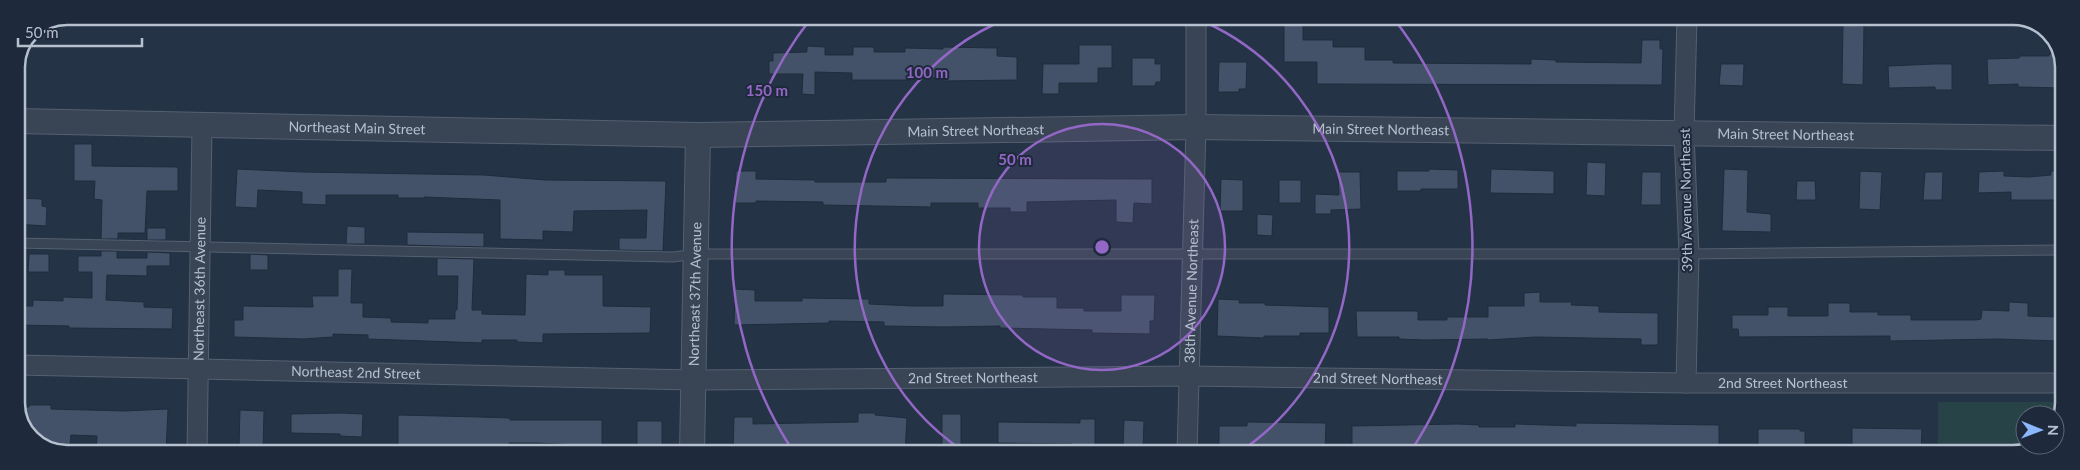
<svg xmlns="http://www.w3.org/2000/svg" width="2080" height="470" font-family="Lato,sans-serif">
	<rect width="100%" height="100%" fill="#243346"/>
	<path fill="#274347" d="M1938,402H2063V413L2055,426V415H2025V445H2037L2013,454H1938Z"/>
	<path fill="#435269" stroke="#202c3d" d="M1284,23H1303V40H1333V47H1365V60H1393V63L1531,64V59L1556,60V62L1641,63L1642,40H1660V49H1663L1662,85L1317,84V62H1284Z
		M1843,25L1864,26L1863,85L1842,84Z
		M1079,45H1112V68H1098V83H1059V94H1042L1043,64H1079Z
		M807,46L825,47V55H853V47H874V52H905V48L943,49V47L997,48V56L1017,57V80L942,81V78L911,77V80H852V73L815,72V95L802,94L803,74H769V61H773V53L807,52Z
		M2049,54H2060L2063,61V88L2018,87V84L1988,85L1987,59L2019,58L2020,56H2049Z
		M1132,58H1155V64H1161V82H1156L1155,86H1132Z
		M1219,62H1247L1246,89H1239V92H1218Z
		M1721,64H1744L1743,86L1719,85Z
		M1934,64H1952V90H1935V87L1889,88L1888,66Z
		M74,144H92V166L178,167V191H147L145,233H118V239H101L102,200L94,199L95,181H74Z
		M1587,162L1606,163L1605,196L1586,195Z
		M237,169L303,172L484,175L545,180L666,181L663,251L619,250V238H646L647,210L574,211L573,232L543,231V240L500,239V200L424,197V198H398V195H326V205L302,204V192L258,190L257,208L235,207Z
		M1429,169L1458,170V189H1421V191H1397V171H1429Z
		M1491,169L1554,171V194L1490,193Z
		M1724,169L1748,170L1747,212L1771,214V232L1722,231Z
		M736,171H756V179L815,180V182H886V178L1152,179V204L1134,203L1133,223L1116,222V200L1027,202V212H1010V208H978V203H931V207L823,205V202L756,201V203H735Z
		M1860,171L1882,172L1880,210L1859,209Z
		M2004,171V176L2029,177L2051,175V171H2063V200H2011V192L1978,193L1979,172Z
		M1338,172H1360L1361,209L1331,210V214H1315V194L1339,195Z
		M1642,172H1661V205H1641Z
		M1925,172H1943L1942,200H1923Z
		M1221,179L1243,180V211H1220Z
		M1279,180H1301V203H1279Z
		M1797,181H1815L1816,200H1796Z
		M16,198L42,199V206L47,207L46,226L16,224Z
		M1257,214L1273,215L1272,236L1257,235Z
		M347,226L365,227V244H346Z
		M147,228H166V240H147Z
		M407,232L484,233V247L407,245Z
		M101,251H117V258H147V252L170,253V266H147V276L107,275L106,300L144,302V307L173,308L172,329L69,328V326L17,325V306H33V300L63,301V297L92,298V272H78V256H101Z
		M29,254H49V272H28Z
		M250,254L268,255V270H250Z
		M437,258L474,259L472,310H482V314L525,315L526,274L548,275V270H565V275H603V306L651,307L650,333L543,334V343L517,342V340H482V343L455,342L368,339V335L333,334V337L303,339L234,337V320H243V306L313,307L312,296H338V269H352L351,303H363V317L391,318V322L428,323V319H455V310H457L458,276H437Z
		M735,289L755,290V301H802V298L869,299V304L913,306H943V294L1023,295V297H1057V308H1084V311H1121V295H1155L1154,321H1150V334L1092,333V330L1000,328V326L944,327L884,326V322L829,321V323L734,325Z
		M1540,292V302H1572L1571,305L1599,306V312L1658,313V345H1641V339L1536,337L1488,340V339L1424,340L1399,339V337H1357L1356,311H1418V320H1447V317H1488V306H1524V293Z
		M1218,299L1240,300L1239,303H1265V305L1329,307V333H1300V336H1264V338L1217,336Z
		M2009,302L2028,303V316L2058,317V341L1998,339L1890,341V336L1739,337L1738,329H1732V315H1768V307H1788V316H1828V303H1850V312H1878V315H1911V320H1976L1981,319L1982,310L2009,311Z
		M29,405H51V409L124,411L168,409L166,453H96L97,436L71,435L70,445H44L29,437L17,409V407H29Z
		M240,410L264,411L263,453H249V446H239Z
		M341,413L363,414L362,437L340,436V434L291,433V414Z
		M858,413H875V415L907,418L905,453L887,451V449H858V446H825L752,447V453L733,452L734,417H753V424L858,422Z
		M942,414H961V447H942Z
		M398,415L480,417L510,418V420H602V453H582V446H577V445L537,443H509V449L479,448V451L421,448L398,449Z
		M1080,419H1095V453H1072V444L998,443V422L1080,423Z
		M1124,420L1144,421L1143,449L1123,448Z
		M637,421H662V449H637Z
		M1247,422L1326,423L1325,453L1219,451V426H1247Z
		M1576,423L1719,425V450L1677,449L1676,454L1606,450H1565V454L1424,453V448L1352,449V426L1458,424L1479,425V427H1515V424L1576,426Z
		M1852,428L1922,429L1921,453L1852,454Z
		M1758,429H1800V431H1805V454H1758Z"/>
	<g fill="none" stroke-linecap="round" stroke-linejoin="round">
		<g stroke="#556070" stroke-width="11">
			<path id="service" d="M16,243L673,257L697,254H1689L2063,250"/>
		</g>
		<g stroke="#556070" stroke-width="21">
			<g id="minor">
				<path id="s1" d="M17,365L694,380L1189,376L1686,383H2063"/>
				<path d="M1686,383L1689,254L1684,133L1687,17"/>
				<path id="s2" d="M197,453L202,126"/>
				<path id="s3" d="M1187,453L1196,127V17"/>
			</g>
		</g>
		<g stroke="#556070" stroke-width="26">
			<g id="tertiary">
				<path id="s4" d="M16,121L698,135L1196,127L2063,138"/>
				<path id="s5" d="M692,453L698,135"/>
			</g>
		</g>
		<use href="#service" stroke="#394555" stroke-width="9"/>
		<use href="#minor" stroke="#394555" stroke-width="19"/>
		<use href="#tertiary" stroke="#394555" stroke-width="24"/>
	</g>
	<circle cx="1102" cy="247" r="123" fill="#9367c5" fill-opacity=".12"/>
	<g fill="none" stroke="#9367c5" stroke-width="2.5">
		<circle cx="1102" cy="247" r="123"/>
		<path d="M966 453A247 247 0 0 1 1011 17M1193 17A247 247 0 0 1 1238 453"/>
		<path d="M793 451A370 370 0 0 1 812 17M1394 19A370 370 0 0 1 1411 451"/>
	</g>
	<g text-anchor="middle" stroke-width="4" stroke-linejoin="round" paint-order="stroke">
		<g font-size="14" fill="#b7c0cf" stroke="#1e2a3b">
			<text dy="5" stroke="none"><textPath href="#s4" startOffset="341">Northeast Main Street</textPath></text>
			<text dy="5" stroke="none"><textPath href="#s4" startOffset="1365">Main Street Northeast</textPath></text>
			<text dy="5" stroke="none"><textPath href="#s4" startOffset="960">Main Street Northeast</textPath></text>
			<text dy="5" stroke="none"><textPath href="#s4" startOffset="1770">Main Street Northeast</textPath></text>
			<text transform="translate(1686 200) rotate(-91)" y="5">39th Avenue Northeast</text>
			<text dy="5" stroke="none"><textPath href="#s2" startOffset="164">Northeast 36th Avenue</textPath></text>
			<text dy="5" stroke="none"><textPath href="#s3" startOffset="162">38th Avenue Northeast</textPath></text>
			<text dy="5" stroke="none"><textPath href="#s5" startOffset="159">Northeast 37th Avenue</textPath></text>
			<text dy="5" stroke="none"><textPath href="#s1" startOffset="339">Northeast 2nd Street</textPath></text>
			<text dy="5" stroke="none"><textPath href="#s1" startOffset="956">2nd Street Northeast</textPath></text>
			<text dy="5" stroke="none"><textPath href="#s1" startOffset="1361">2nd Street Northeast</textPath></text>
			<text dy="5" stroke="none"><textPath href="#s1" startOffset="1766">2nd Street Northeast</textPath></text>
		</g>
	</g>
	<path d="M0 0H2080V470H0ZM67 25H2013A42 42 0 0 1 2055 67V403A42 42 0 0 1 2013 445H67A42 42 0 0 1 25 403V67A42 42 0 0 1 67 25Z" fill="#1e2a3b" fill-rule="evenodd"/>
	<path fill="none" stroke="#b7c0cf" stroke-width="2.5" d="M67 25H2013A42 42 0 0 1 2055 67V403A42 42 0 0 1 2013 445H67A42 42 0 0 1 25 403V67A42 42 0 0 1 67 25Z"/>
	<circle cx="1102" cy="247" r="8" fill="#9367c5" stroke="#1e2a3b" stroke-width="2.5"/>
	<g font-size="15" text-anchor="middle" font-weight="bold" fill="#9367c5" stroke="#1e2a3b" stroke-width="4" stroke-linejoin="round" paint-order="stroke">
		<text x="927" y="78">100 m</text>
		<text x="767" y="96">150 m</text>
		<text x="1015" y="165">50 m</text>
	</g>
	<g transform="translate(2040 430) rotate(91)"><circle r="24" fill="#1e2a3b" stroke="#5b6676"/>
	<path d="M0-4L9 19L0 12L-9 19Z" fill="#8cb7ff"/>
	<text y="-8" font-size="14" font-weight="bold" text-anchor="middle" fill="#b7c0cf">N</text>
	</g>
	<path d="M18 38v8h124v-8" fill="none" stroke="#b7c0cf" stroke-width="2.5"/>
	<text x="25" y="38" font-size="15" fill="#b7c0cf" stroke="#1e2a3b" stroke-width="4" paint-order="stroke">50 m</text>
</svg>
